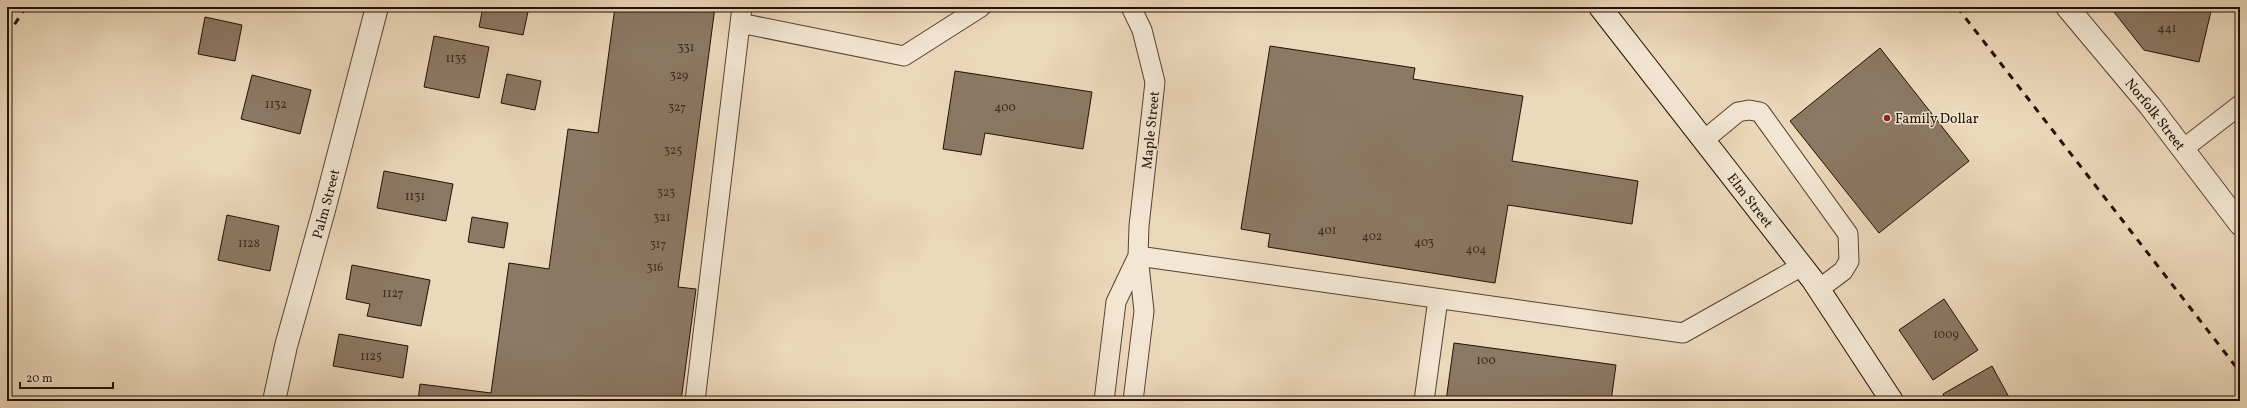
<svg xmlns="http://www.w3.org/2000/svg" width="2247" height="408" font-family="Vollkorn,serif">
	<rect width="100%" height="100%" fill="#ecd8bb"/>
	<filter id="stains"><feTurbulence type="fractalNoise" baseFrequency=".005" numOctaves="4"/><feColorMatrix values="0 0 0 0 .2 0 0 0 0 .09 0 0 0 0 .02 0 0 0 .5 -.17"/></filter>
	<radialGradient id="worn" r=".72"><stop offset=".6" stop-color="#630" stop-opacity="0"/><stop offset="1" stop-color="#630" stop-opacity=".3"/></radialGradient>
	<path fill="#8c7864" stroke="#241005" d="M483,7H529L523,35L479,27Z
		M615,7H715L678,287L696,289L681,401H418L420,384L491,393L509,263L549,269L568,129L598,133Z
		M2110,7H2212L2199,62L2144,50Z
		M205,17L242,25L235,61L198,54Z
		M434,36L489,47L479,98L424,87Z
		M1270,46L1415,68L1413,79L1523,96L1512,161L1638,181L1632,224L1508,205L1495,283L1268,247L1270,234L1241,229Z
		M1880,48L1969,161L1879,233L1790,121Z
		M955,71L1092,92L1083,149L985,133L981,155L943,149Z
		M507,74L541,81L535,110L501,103Z
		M252,75L311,90L300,134L241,119Z
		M384,171L453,184L446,221L377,208Z
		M227,215L279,226L270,271L218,260Z
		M472,217L508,223L504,248L468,242Z
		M352,265L430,280L421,326L367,316L370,304L346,299Z
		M1944,299L1978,350L1933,380L1899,330Z
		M339,334L408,346L403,378L333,366Z
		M1454,343L1616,365L1611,401H1446Z
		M1992,366L2011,401H1946L1943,394Z"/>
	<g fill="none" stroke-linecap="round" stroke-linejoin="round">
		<g stroke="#564232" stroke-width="21">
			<path id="lane" d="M1131,7L1142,30L1155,82L1139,226L1138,256L1144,311L1133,401
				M740,23L904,56L981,7
				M1704,140L1738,112L1749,110L1760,112L1848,234L1849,261L1843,271L1819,289
				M2183,149L2240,105
				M1138,256L1683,333L1802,266
				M695,401L742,7
				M1104,401L1116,302L1138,256
				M1424,401L1438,299"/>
		</g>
		<g stroke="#564232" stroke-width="24">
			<g id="street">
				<path id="s1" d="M2067,7L2150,106L2240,224"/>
				<path id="s2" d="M274,401L286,346L324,210L377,7"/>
			</g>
		</g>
		<g stroke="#241005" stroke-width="24">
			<g id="secondary">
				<path id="s3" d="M1600,7L1812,279L1892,401"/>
			</g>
		</g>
		<use href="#lane" stroke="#f3e6d3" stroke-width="19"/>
		<use href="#street" stroke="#f3e6d3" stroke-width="22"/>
		<use href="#secondary" stroke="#f3e6d3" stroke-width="22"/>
		<path stroke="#241005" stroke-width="3" stroke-dasharray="7 7" stroke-linecap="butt" d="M1957,7L2240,372
			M7,36L26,7"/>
	</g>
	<circle fill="#8f2418" stroke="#f3e6d3" stroke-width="1.5" cx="1887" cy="118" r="4"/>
	<g text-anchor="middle" stroke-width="3" stroke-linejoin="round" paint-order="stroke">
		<g font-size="12" fill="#3e2a1d">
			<text x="2167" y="32">441</text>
			<text x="686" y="51">331</text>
			<text x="456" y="62">1135</text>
			<text x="679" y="79">329</text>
			<text x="276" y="108">1132</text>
			<text x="677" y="111">327</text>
			<text x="1005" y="111">400</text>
			<text x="673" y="154">325</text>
			<text x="666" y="196">323</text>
			<text x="415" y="200">1131</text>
			<text x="662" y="221">321</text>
			<text x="1327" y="234">401</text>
			<text x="1372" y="240">402</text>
			<text x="1424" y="246">403</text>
			<text x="249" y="247">1128</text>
			<text x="658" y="248">317</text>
			<text x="1476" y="253">404</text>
			<text x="655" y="271">316</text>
			<text x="393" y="297">1127</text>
			<text x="1946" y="338">1009</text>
			<text x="371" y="360">1125</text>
			<text x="1486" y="364">100</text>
		</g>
		<g font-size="14" fill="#241005" stroke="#f3e6d3">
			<text dy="5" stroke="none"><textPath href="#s1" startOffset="139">Norfolk Street</textPath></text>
			<text transform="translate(1150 130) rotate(-84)" y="5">Maple Street</text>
			<text dy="5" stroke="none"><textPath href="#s3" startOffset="245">Elm Street</textPath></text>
			<text dy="5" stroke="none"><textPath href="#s2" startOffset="204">Palm Street</textPath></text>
		</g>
		<g font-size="14" fill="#241005" stroke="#f3e6d3" text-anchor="start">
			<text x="1895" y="123">Family Dollar</text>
		</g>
	</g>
	<rect width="2247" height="408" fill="none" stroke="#ecd8bb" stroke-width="24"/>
	<rect x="8" y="8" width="2231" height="392" fill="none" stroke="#241005" stroke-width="2"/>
	<rect x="12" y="12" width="2223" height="384" fill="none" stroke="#241005"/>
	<path d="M20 382v6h93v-6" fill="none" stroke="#241005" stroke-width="2"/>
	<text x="26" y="382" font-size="12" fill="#241005" stroke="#f3e6d3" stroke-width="3" paint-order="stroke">20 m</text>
	<rect width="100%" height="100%" filter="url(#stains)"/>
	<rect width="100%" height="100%" fill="url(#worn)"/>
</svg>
